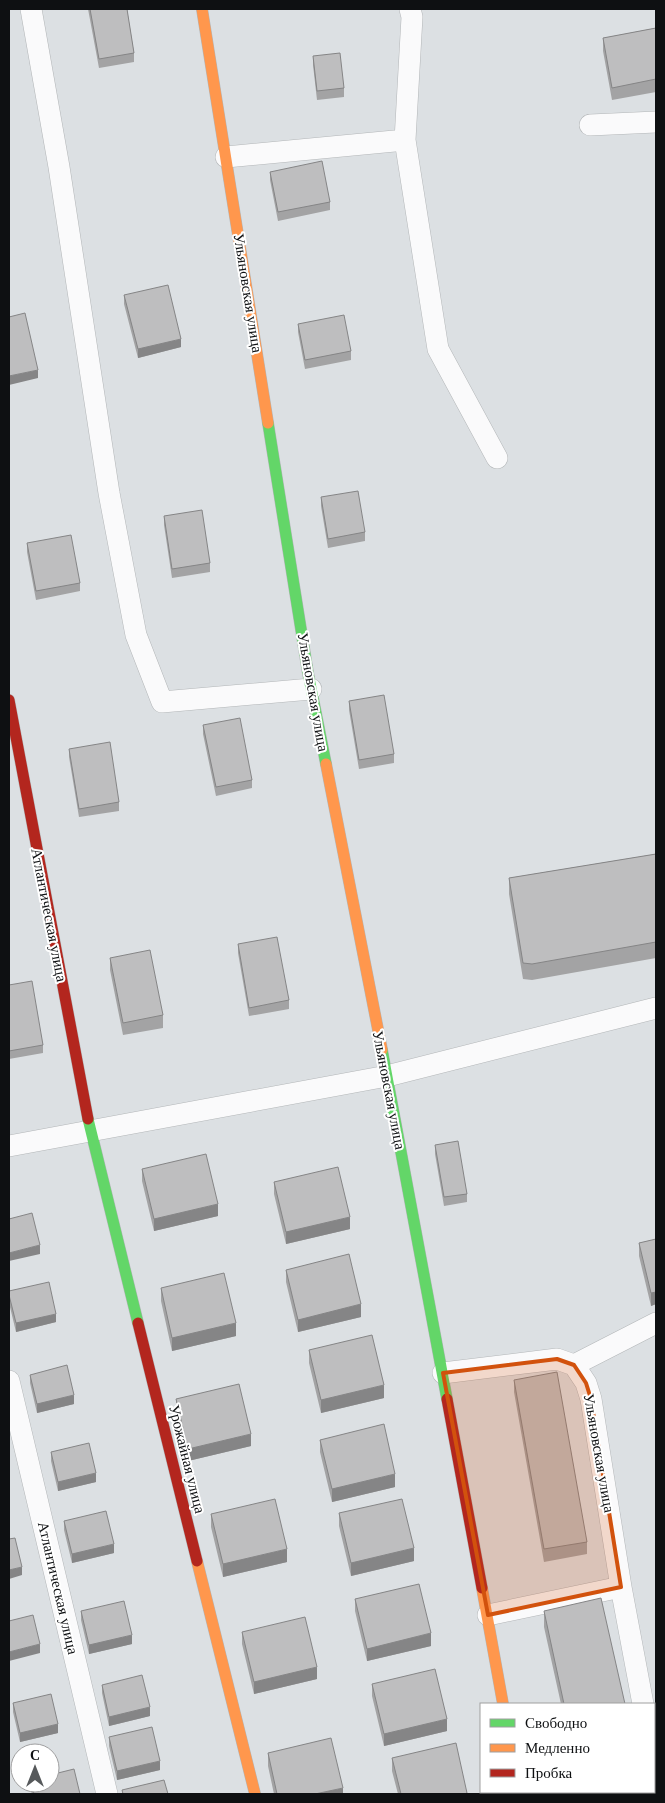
<svg xmlns="http://www.w3.org/2000/svg" width="665" height="1803" font-family="'Times New Roman',serif">
	<rect width="100%" height="100%" fill="#dce0e3"/>
	<g fill="none" stroke-linecap="round" stroke-linejoin="round">
		<g stroke="#b3b6b8" stroke-width="22">
			<path id="street" d="M31,9L59,167L109,493L136,635L162,702L311,689
				M590,125L656,122
				M405,140L438,349L497,458
				M226,157L405,140L412,17L410,9
				M9,1146L387,1076L656,1008
				M574,1365L656,1323
				M443,1373L557,1359L574,1365L586,1383L591,1399L621,1587L488,1615
				M9,1381L107,1794
				M621,1587L643,1704
				M654,1765L656,1778
				M519,1792L520,1794"/>
		</g>
		<g stroke="#b3b6b8" stroke-width="12">
			<path id="fast" d="M268,423L308,673L326,764
				M382,1050L447,1399
				M88,1119L138,1323"/>
		</g>
		<g stroke="#b3b6b8" stroke-width="12">
			<path id="slow" d="M202,9L268,423
				M326,764L382,1050
				M197,1561L255,1794
				M482,1588L503,1704"/>
		</g>
		<g stroke="#b3b6b8" stroke-width="12">
			<path id="jam" d="M9,700L88,1119
				M138,1323L197,1561
				M447,1399L482,1588"/>
		</g>
		<use href="#street" stroke="#fafafb" stroke-width="21"/>
		<use href="#fast" stroke="#63d668" stroke-width="11"/>
		<use href="#slow" stroke="#ff974d" stroke-width="11"/>
		<use href="#jam" stroke="#b3261e" stroke-width="11"/>
	</g>
	<path fill="#a3a3a4" d="M88,9H127L134,53V62L99,68Z
		M656,28V92L612,100L603,51V38Z
		M313,56L344,88V97L317,100L313,65Z
		M270,172L330,202V210L278,221L270,180Z
		M124,295L181,347L138,358L124,304Z
		M298,324L351,351V360L305,369L298,332Z
		M321,497L365,532V541L328,548L321,506Z
		M164,516L210,563V572L172,578L164,525Z
		M27,543L80,583V591L36,600L27,552Z
		M349,701L394,754V763L359,769L349,710Z
		M203,725L252,780V788L216,796L203,734Z
		M69,749L119,802V811L79,817L69,757Z
		M656,854V958L532,980L523,979L509,894V878Z
		M238,944L289,1000V1009L249,1016L238,953Z
		M110,958L163,1015V1028L123,1035L110,970Z
		M9,985L43,1045V1053L9,1059Z
		M435,1145L467,1194V1202L444,1206L435,1154Z
		M142,1169L218,1216L154,1231L142,1181Z
		M274,1182L350,1229L286,1244L274,1194Z
		M656,1239V1304L651,1306L639,1256V1243Z
		M286,1270L361,1317L298,1332L286,1282Z
		M161,1288L236,1336L172,1351L161,1301Z
		M9,1291L56,1322L16,1332L9,1303Z
		M309,1350L384,1398L321,1413L309,1363Z
		M30,1375L74,1404L37,1413L30,1383Z
		M514,1380L587,1542V1554L544,1562L514,1392Z
		M176,1399L251,1446L188,1461L176,1411Z
		M320,1440L395,1487L332,1502L320,1452Z
		M51,1452L96,1482L58,1491L51,1461Z
		M339,1513L414,1561L351,1576L339,1526Z
		M211,1514L287,1562L223,1577L211,1527Z
		M64,1521L114,1553L72,1563L64,1530Z
		M355,1599L431,1646L367,1661L355,1611Z
		M81,1611L132,1644L89,1654L81,1620Z
		M544,1611L625,1704H561L544,1627Z
		M242,1632L317,1679L254,1694L242,1644Z
		M372,1684L447,1731L384,1746L372,1696Z
		M102,1685L150,1716L109,1726L102,1693Z
		M13,1703L58,1733L20,1742L13,1712Z
		M109,1737L160,1770L117,1780L109,1746Z
		M268,1753L343,1794H274L268,1766Z
		M392,1758L467,1794H398L392,1771Z
		M30,1783H50L80,1794H32L30,1788Z"/>
	<path fill="#858586" d="M181,339V347L138,358V349Z
		M38,370V378L9,385V376Z
		M218,1204V1216L154,1231V1219Z
		M350,1217V1229L286,1244V1232Z
		M40,1245V1254L9,1261V1253Z
		M656,1292V1304L651,1306V1293Z
		M361,1304V1317L298,1332V1320Z
		M56,1314V1322L16,1332V1323Z
		M236,1323V1336L172,1351V1338Z
		M384,1385V1398L321,1413V1400Z
		M74,1395V1404L37,1413V1404Z
		M251,1434V1446L188,1461V1449Z
		M96,1473V1482L58,1491V1482Z
		M395,1474V1487L332,1502V1489Z
		M114,1544V1553L72,1563V1554Z
		M414,1548V1561L351,1576V1563Z
		M287,1549V1562L223,1577V1564Z
		M22,1567V1575L9,1579V1570Z
		M431,1633V1646L367,1661V1649Z
		M132,1635V1644L89,1654V1645Z
		M40,1644V1653L9,1661V1652Z
		M317,1667V1679L254,1694V1682Z
		M150,1707V1716L109,1726V1717Z
		M447,1719V1731L384,1746V1734Z
		M58,1724V1733L20,1742V1733Z
		M160,1761V1770L117,1780V1771Z
		M343,1788V1794H315Z
		M583,1792H641L631,1794H583Z"/>
	<path fill="#bebebf" stroke="#858586" d="M90,9H127L134,53L99,59Z
		M656,28V79L612,88L603,38Z
		M340,53L344,88L317,91L313,56Z
		M322,161L330,202L278,212L270,172Z
		M168,285L181,339L138,349L124,295Z
		M25,313L38,370L9,376V317Z
		M344,315L351,351L305,360L298,324Z
		M358,491L365,532L328,539L321,497Z
		M202,510L210,563L172,569L164,516Z
		M71,535L80,583L36,591L27,543Z
		M384,695L394,754L359,760L349,701Z
		M240,718L252,780L216,787L203,725Z
		M110,742L119,802L79,809L69,749Z
		M656,854V942L532,964L523,963L509,878Z
		M277,937L289,1000L249,1008L238,944Z
		M150,950L163,1015L123,1023L110,958Z
		M32,981L43,1045L9,1051V985Z
		M458,1141L467,1194L444,1197L435,1145Z
		M206,1154L218,1204L154,1219L142,1169Z
		M338,1167L350,1217L286,1232L274,1182Z
		M32,1213L40,1245L9,1253V1219Z
		M656,1239V1292L651,1293L639,1243Z
		M349,1254L361,1304L298,1320L286,1270Z
		M224,1273L236,1323L172,1338L161,1288Z
		M49,1282L56,1314L16,1323L9,1295V1291Z
		M372,1335L384,1385L321,1400L309,1350Z
		M67,1365L74,1395L37,1404L30,1375Z
		M557,1372L587,1542L544,1549L514,1380Z
		M239,1384L251,1434L188,1449L176,1399Z
		M384,1424L395,1474L332,1489L320,1440Z
		M89,1443L96,1473L58,1482L51,1452Z
		M275,1499L287,1549L223,1564L211,1514Z
		M402,1499L414,1548L351,1563L339,1513Z
		M106,1511L114,1544L72,1554L64,1521Z
		M15,1538L22,1567L9,1570V1539Z
		M419,1584L431,1633L367,1649L355,1599Z
		M601,1598L625,1704H564L544,1611Z
		M124,1601L132,1635L89,1645L81,1611Z
		M33,1615L40,1644L9,1652V1621Z
		M305,1617L317,1667L254,1682L242,1632Z
		M435,1669L447,1719L384,1734L372,1684Z
		M142,1675L150,1707L109,1717L102,1685Z
		M51,1694L58,1724L20,1733L13,1703Z
		M152,1727L160,1761L117,1771L109,1737Z
		M331,1738L343,1788L315,1794H277L268,1753Z
		M456,1743L467,1793L464,1794H401L392,1758Z
		M74,1769L80,1794H34L31,1783H50V1775Z
		M164,1780L168,1794H123L122,1790Z"/>
	<path fill="#d2520d" fill-opacity="0.2" stroke="#d2520d" stroke-width="4" stroke-linejoin="round" d="M557,1359L574,1365L586,1383L591,1399L621,1587L488,1615L443,1373Z"/>
	<g text-anchor="middle" stroke-width="4" stroke-linejoin="round" paint-order="stroke">
		<g font-size="15" fill="#0e1012" stroke="#fff">
			<text transform="translate(248 293) rotate(81)" y="5">Ульяновская улица</text>
			<text transform="translate(313 692) rotate(80)" y="5">Ульяновская улица</text>
			<text transform="translate(49 915) rotate(79)" y="5">Атлантическая улица</text>
			<text transform="translate(389 1090) rotate(79)" y="5">Ульяновская улица</text>
			<text transform="translate(599 1453) rotate(80)" y="5">Ульяновская улица</text>
			<text transform="translate(187 1459) rotate(76)" y="5">Урожайная улица</text>
			<text transform="translate(58 1588) rotate(77)" y="5">Атлантическая улица</text>
		</g>
	</g>
	<rect width="665" height="1803" fill="none" stroke="#0e1012" stroke-width="20"/>
	<rect x="480" y="1703" width="175" height="90" fill="#ffffff" stroke="#9f9fa0"/>
	<rect x="490" y="1719" width="25" height="8" fill="#63d668" stroke="#9f9fa0"/>
	<text x="525" y="1728" font-size="15" fill="#0e1012">Свободно</text>
	<rect x="490" y="1744" width="25" height="8" fill="#ff974d" stroke="#9f9fa0"/>
	<text x="525" y="1753" font-size="15" fill="#0e1012">Медленно</text>
	<rect x="490" y="1769" width="25" height="8" fill="#b3261e" stroke="#9f9fa0"/>
	<text x="525" y="1778" font-size="15" fill="#0e1012">Пробка</text>
	<g transform="translate(35 1768)"><circle r="24" fill="#ffffff" stroke="#9f9fa0"/>
	<path d="M0-4L9 19L0 12L-9 19Z" fill="#56595b"/>
	<text y="-8" font-size="14" font-weight="bold" text-anchor="middle" fill="#0e1012">С</text>
	</g>
</svg>
